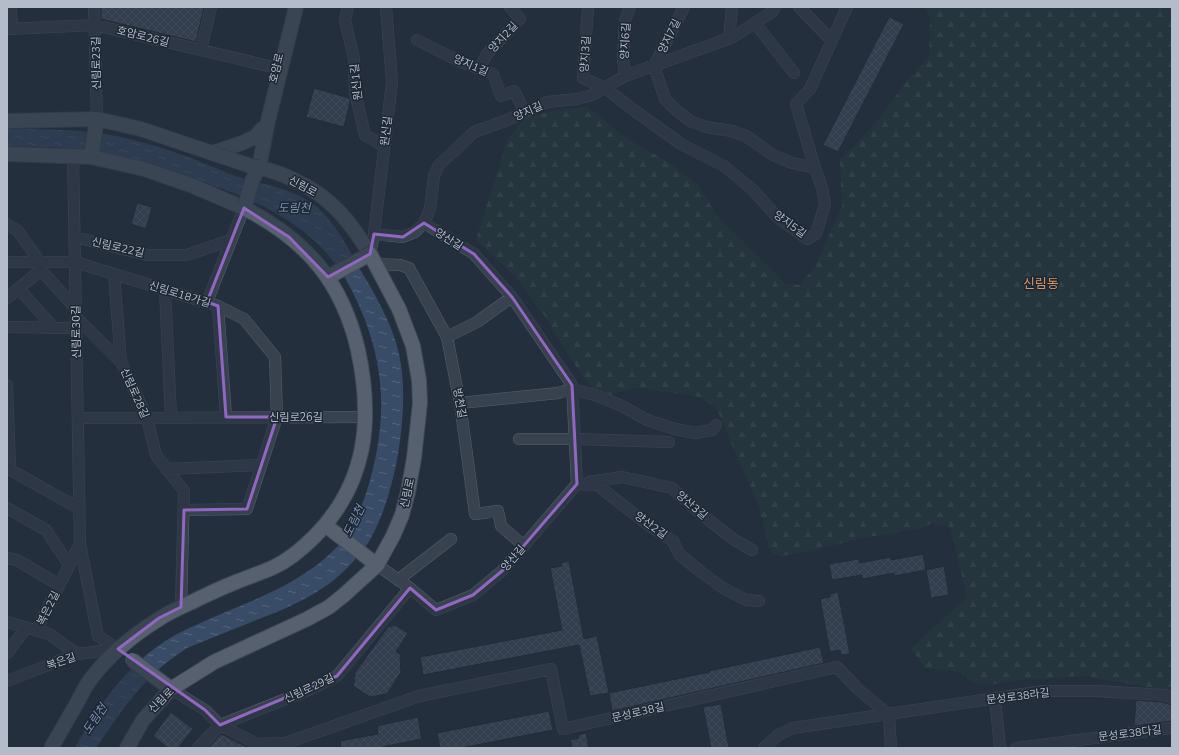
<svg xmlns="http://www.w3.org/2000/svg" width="1179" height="755" font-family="'Nunito Sans','Noto Sans KR',sans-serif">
	<defs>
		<pattern id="forest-firs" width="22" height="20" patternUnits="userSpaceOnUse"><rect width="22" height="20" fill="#263c3f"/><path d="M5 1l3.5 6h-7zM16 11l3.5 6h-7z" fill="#435659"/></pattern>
		<pattern id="water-ripples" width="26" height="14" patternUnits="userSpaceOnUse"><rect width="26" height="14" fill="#394c67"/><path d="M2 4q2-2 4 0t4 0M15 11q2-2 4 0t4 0" fill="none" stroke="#53647b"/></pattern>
		<pattern id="building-cross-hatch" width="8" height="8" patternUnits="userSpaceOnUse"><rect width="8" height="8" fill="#455162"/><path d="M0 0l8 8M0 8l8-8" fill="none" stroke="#5d6877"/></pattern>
	</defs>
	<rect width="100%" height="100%" fill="#242f3e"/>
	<path fill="url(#forest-firs)" d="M926,7H1172V691L1083,676L1020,680L989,685L972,682L961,672L925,668L911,648L967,597L950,527L932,523L920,529L862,538L814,550L782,556L773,554L769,548L759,507L716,407L699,397L634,387L611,395L594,390L578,370L546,318L516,277L476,240L507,140L526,117L563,109L588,107L622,135L639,146L667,161L698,185L718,217L786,284L800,285L816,265L842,207L840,159L862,138L880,118L905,83L929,56L930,19Z"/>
	<path fill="url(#water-ripples)" d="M7,129C51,129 95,129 137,141C161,147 184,155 206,164C216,168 225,172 235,176C261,184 289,187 312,203C332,218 345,242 357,264C374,293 392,322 399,354C411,407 396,497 368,543C362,552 355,560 348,567C322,594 288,608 254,621C232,630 209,639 187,648C144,675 124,708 96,748H75C100,702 134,655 183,631C235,605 294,591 336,548C363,520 376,466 380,428C384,391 378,354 365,320C356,297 345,274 329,256C276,192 164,171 87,150L70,148L7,146Z"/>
	<path fill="url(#building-cross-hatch)" stroke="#1f2835" d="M101,7H204L196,42L101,19Z
		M889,17L904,24L838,152L823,145Z
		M314,88L349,98L350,102L344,127L306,117Z
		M137,203L152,207L146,229L131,224Z
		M923,554L926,570L894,576V573L862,579V575L832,580L829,564L859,559V563L891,557V560Z
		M569,561L584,639L597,636L609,693L590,696L579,645L423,675L420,657L562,630L550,568L562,566L561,563Z
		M944,566L949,595L931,598L926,570Z
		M838,592L850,654L841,655L840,650L830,652L820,599L830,597V594Z
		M395,625L408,633L396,652L400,654L401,672L387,694L370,697L353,686L355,680L353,679L356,675L354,674L388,627Z
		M820,647L824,663L612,711L609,693L710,672L709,671Z
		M1136,700L1163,702L1171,705L1172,721L1134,726Z
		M721,704L729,748H711L703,707Z
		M549,711L553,730L461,748H440L437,733Z
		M171,712L193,729L178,748H168L153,736Z
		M418,717L422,739L382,747V748H341L340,741L378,734L377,726Z
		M586,733L589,748H572L570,740L579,738L578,735Z
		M221,734L249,748H208Z"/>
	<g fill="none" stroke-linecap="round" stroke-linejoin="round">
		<g stroke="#565f6c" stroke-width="12">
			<path id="minor" d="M11,7L12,29
				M94,7L97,119
				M348,7L345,20L354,59L355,93L365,135L384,146
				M588,7L583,78L605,88L635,111L681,144L724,166L753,190L777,217L807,239L816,234L825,204L822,188L815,168L792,163L773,155L746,136L732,131L706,127L690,121L676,110L665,99L654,66L684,7
				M799,7L832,41
				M755,23L794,73
				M7,29L95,25L277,68
				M729,39L732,7
				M417,40L459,61L493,74L501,96L514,91L525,112
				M201,50L211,7
				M479,69L487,54L520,19L510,7
				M625,76L623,59L625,20L630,7
				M73,156L80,544L98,636L118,649
				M815,168L796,104L810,89L847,7
				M7,224L18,231L40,262L41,270L7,298
				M374,234L403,237L415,232L424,223L430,209L434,176L439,165L474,132L505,121L547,102L577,99L592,95L625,76L733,37L772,12L775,7
				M75,237L147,255H187L231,240
				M370,254L374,234L392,82L386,7
				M7,262H75L218,306L244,319L275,357L277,417L247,509L184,510
				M375,264L400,265L409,268L447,337L460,403L475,514L498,511L501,526L524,546
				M41,270L76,309
				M114,274L121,362
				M19,289L54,328
				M165,289L171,418
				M207,302L244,208
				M218,306L226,417
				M76,317L121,362L147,418L156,455L184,491L181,607
				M7,327L76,328
				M447,337L477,322L512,297
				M7,385L10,469
				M460,403L558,393L572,389L595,395L620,405L647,420L675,429L695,433L712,430L716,425
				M78,418L365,417
				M519,439H575L669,442
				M7,468L80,509
				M166,469L261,465
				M589,482L622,477L672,488L705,517L733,539L752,550
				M577,484L597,485L651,527L673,541L679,554L701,572L723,588L746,600L759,601
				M7,508L46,530L69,565
				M7,558L17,560L59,585
				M377,565L410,588L436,610L473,595L502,571L577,484L572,385L512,297L474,254L424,223
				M398,580L451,539
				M7,622L49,634L77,654
				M36,631L80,544
				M7,653L26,628
				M7,681L77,654L118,649
				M171,689L205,710L220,725L257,744L286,743L419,696L551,669L563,729L837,667L858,689L889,715L891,748
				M995,698L1000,748
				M198,748L220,725L311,689L337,676L410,588
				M764,748L778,735L793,728L1044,691H1097L1165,695L1172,698
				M1016,748L1172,728"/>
		</g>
		<g stroke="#414a57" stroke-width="16">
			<path id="major" d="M7,121L97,119L141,129L212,153L242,143L255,137L262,129
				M7,154L91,157L144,169L193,186L244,208L245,205
				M91,157L97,119
				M259,167C271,171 283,174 294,180C330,196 350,221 370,254
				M254,177L259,167L268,121L296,7
				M127,748L143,720L171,689"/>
		</g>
		<use href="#minor" stroke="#38414e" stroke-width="11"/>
		<use href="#major" stroke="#56606e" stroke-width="14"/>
		<g stroke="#414a57" stroke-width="16" stroke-linecap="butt">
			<path id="major-bridge" d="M212,153L254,167H259
				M245,205L253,178
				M325,525L377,565
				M132,660L171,689L214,662L307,619L329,607L344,595L377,565L393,536L402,515L408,492L414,458L420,403L419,380L413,346L399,309L370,254L328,277
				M51,748C60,733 68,718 77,703C81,695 85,687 90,680C108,656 133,635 159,619C169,612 181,607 192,602C206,595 221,588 236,582C248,577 261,573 274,567C289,560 303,548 315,536C367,483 373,420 358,350C342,281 306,240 244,208"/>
		</g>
		<use href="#major-bridge" stroke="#56606e" stroke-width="14"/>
	</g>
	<path d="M0 0H1179V755H0ZM244,208L289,237L328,277L370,254L374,234L403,237L424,223L474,254L512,297L572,385L577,484L502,571L473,595L436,610L410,588L337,676L220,725L205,710L118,649L159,618L181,607L184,510L247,509L277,417H226L218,306L207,302Z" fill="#242f3e" fill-opacity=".55" fill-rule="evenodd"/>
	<path fill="none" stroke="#9266c3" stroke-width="3" stroke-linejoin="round" d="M244,208L289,237L328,277L370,254L374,234L403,237L424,223L474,254L512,297L572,385L577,484L502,571L473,595L436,610L410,588L337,676L220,725L205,710L118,649L159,618L181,607L184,510L247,509L277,417H226L218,306L207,302Z"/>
	<g text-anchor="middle" stroke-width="3" stroke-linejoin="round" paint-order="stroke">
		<g font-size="11" fill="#b4bcc9" stroke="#1d2633">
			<text transform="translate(143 36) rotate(14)" y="4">호암로26길</text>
			<text transform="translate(669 36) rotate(-64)" y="4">양지7길</text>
			<text transform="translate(503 37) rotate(-47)" y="4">양지2길</text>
			<text transform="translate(625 41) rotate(-87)" y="4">양지6길</text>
			<text transform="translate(585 54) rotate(-86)" y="4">양지3길</text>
			<text transform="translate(96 63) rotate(-91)" y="4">신림로23길</text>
			<text transform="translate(471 65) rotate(24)" y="4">양지1길</text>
			<text transform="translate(276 68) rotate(-76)" y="4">호암로</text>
			<text transform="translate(356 82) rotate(-96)" y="4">원신1길</text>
			<text transform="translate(528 111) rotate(-24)" y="4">양지길</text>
			<text transform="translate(386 131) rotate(-83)" y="4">원신길</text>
			<text transform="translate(303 186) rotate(29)" y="4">신림로</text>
			<text transform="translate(790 224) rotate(36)" y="4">양지5길</text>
			<text transform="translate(449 239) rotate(32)" y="4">양산길</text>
			<text transform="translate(118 247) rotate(13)" y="4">신림로22길</text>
			<text transform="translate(180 294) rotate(17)" y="4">신림로18가길</text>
			<text transform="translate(76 332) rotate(-91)" y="4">신림로30길</text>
			<text transform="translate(135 393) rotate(66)" y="4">신림로28길</text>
			<text transform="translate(460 403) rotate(80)" y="4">방천길</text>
			<text x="296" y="421">신림로26길</text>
			<text transform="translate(407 493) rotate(-77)" y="4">신림로</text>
			<text transform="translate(692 505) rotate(41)" y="4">양산3길</text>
			<text transform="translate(651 525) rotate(36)" y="4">양산2길</text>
			<text transform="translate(513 558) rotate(-49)" y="4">양산길</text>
			<text transform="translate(48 608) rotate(-63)" y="4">복은2길</text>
			<text transform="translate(61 661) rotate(-19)" y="4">복은길</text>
			<text transform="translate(309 688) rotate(-25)" y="4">신림로29길</text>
			<text transform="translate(1018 696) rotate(-7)" y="4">문성로38라길</text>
			<text transform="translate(161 700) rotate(-45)" y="4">신림로</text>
			<text transform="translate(638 712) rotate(-13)" y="4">문성로38길</text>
			<text transform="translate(1130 733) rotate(-7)" y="4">문성로38다길</text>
		</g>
		<g font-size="12" font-style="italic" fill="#7c92b1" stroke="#1d2633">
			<text x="294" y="212">도림천</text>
			<text transform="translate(354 521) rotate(-64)" y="4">도림천</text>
			<text transform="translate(95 719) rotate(-56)" y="4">도림천</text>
		</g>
		<g font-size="13" fill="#d59563" stroke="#1d2633">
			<text x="1041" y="288">신림동</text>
		</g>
	</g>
	<rect width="1179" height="755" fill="none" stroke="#b4bcc9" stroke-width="16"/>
</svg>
